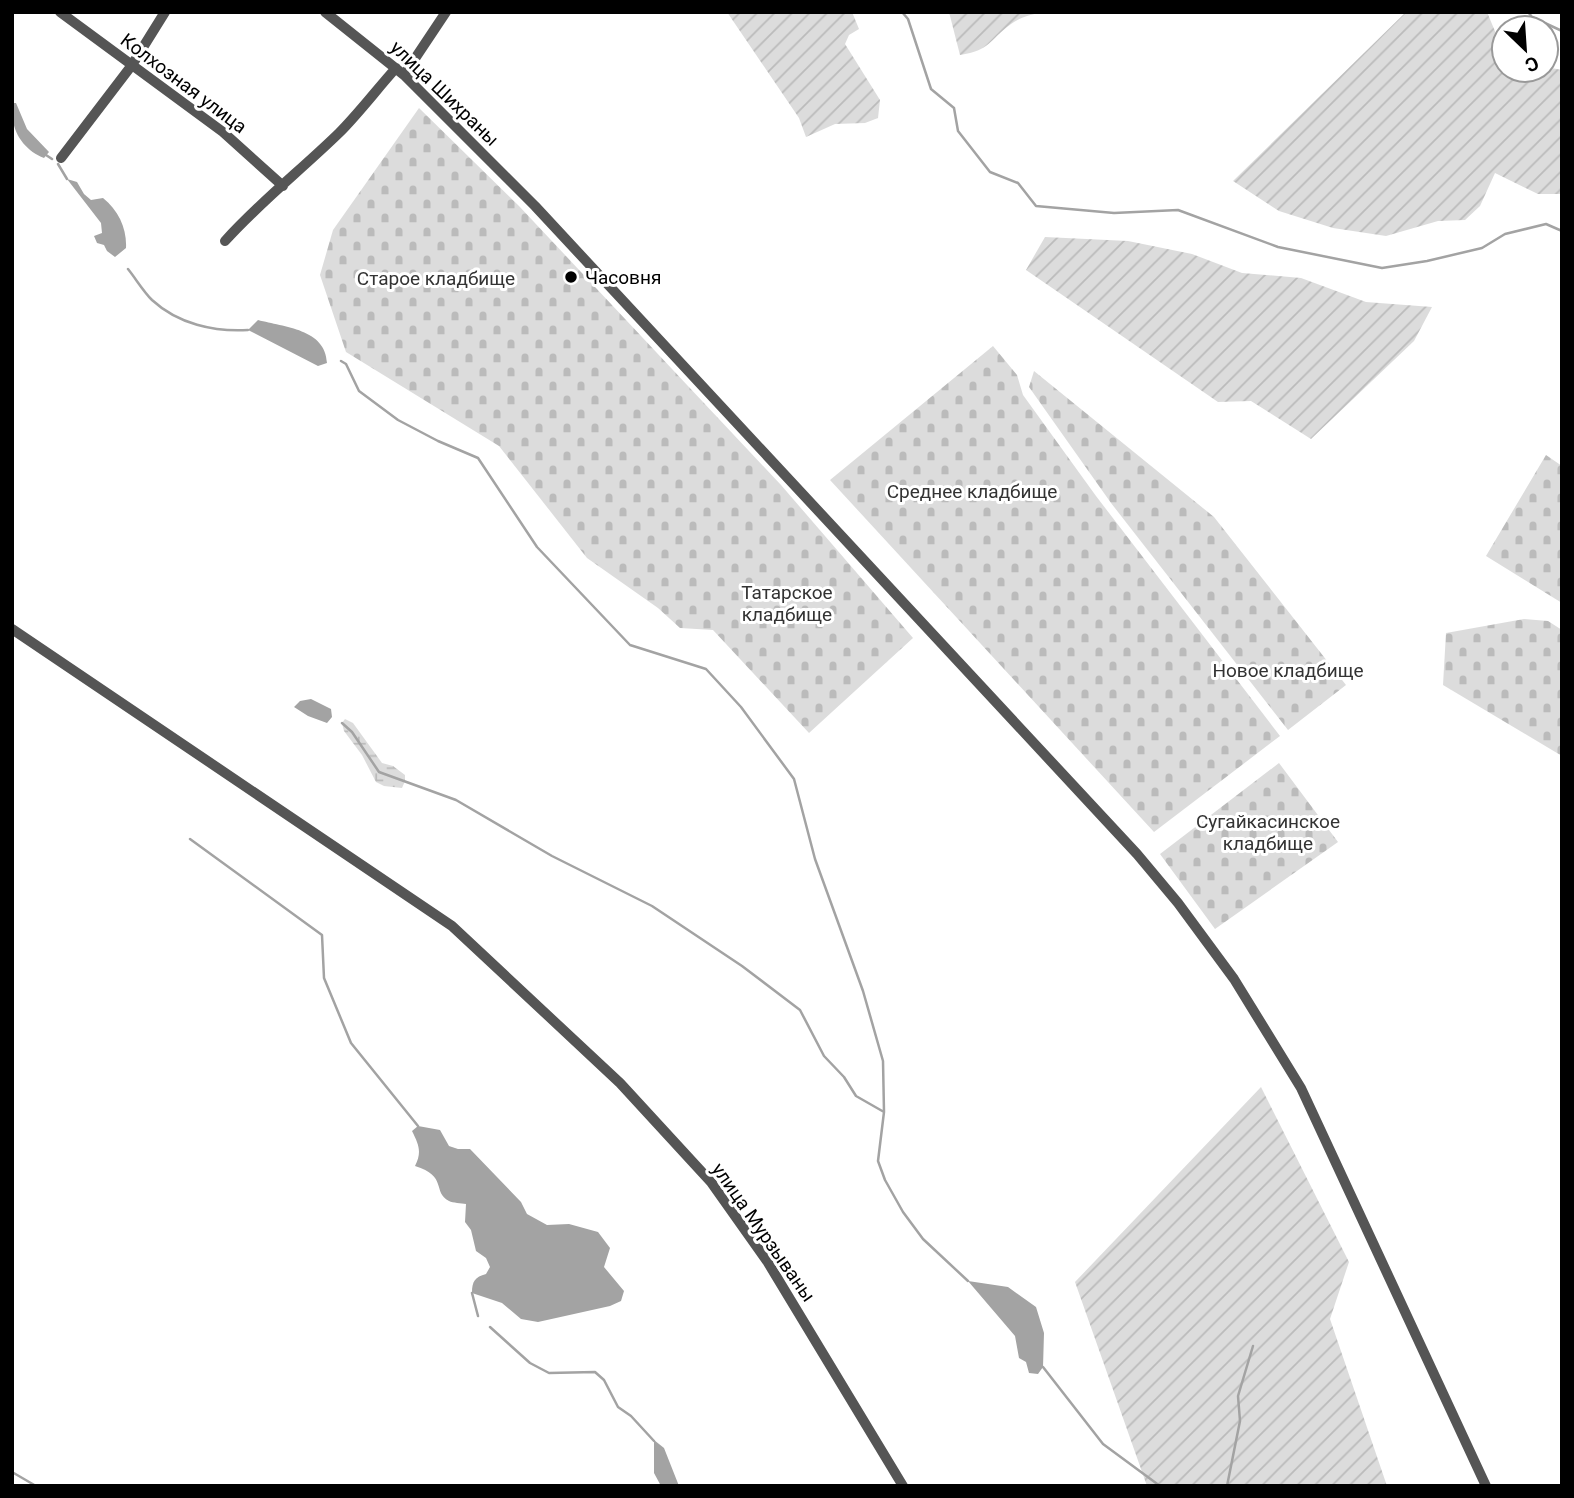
<svg xmlns="http://www.w3.org/2000/svg" width="1574" height="1498" font-family="Roboto,sans-serif">
	<defs>
		<pattern id="wetland-marsh" width="20" height="14" patternUnits="userSpaceOnUse" patternTransform="scale(1.75)"><rect width="20" height="14" fill="#dcdcdc"/><path d="M1 5h8M5 5V1M11 12h8M15 12V8" fill="none" stroke="#bbb"/></pattern>
		<pattern id="cemetery-stones" width="16" height="16" patternUnits="userSpaceOnUse" patternTransform="scale(1.75)"><rect width="16" height="16" fill="#dcdcdc"/><path d="M2 7V4a2 2 0 0 1 4 0v3zM10 15v-3a2 2 0 0 1 4 0v3z" fill="#bbb"/></pattern>
		<pattern id="garden-furrows" width="10" height="10" patternUnits="userSpaceOnUse" patternTransform="scale(1.75)"><rect width="10" height="10" fill="#dcdcdc"/><path d="M-1 1l2-2M0 10L10 0M9 11l2-2" fill="none" stroke="#bbb"/></pattern>
	</defs>
	<rect width="100%" height="100%" fill="#fff"/>
	<path fill="url(#wetland-marsh)" d="M345,719L353,723L382,763L393,766L405,775V781L402,788L384,786L376,782L362,755L344,731L342,723Z"/>
	<path fill="url(#cemetery-stones)" d="M419,108L519,206L781,485L913,638L809,733L713,630L680,628L658,608L587,558L499,446L346,352L320,275L333,230Z
		M993,346L1017,375L1023,395L1096,496L1280,736L1154,832L830,480Z
		M1034,371L1214,517L1346,685L1288,730L1111,503L1029,387Z
		M1546,455L1562,466V603L1486,556Z
		M1524,619L1548,621L1562,630V756L1443,685L1446,633Z
		M1279,763L1338,842L1215,929L1160,854Z"/>
	<path fill="url(#garden-furrows)" d="M727,12H852L859,29L849,35L845,44L880,100L878,118L865,123L835,124L806,137L799,118Z
		M949,12H1042C1031,15 1020,17 1011,24C988,41 991,50 960,55Z
		M1406,12H1487L1504,53V70H1546V67L1562,70V194H1538L1495,173L1480,206L1465,220L1438,221L1386,236L1333,228L1279,211L1233,181Z
		M1045,237L1128,241L1192,254L1242,273L1301,278L1366,302L1432,307L1414,341L1311,439L1251,401L1218,402L1026,270Z
		M1261,1087L1349,1262L1330,1319L1387,1486H1147L1075,1282Z"/>
	<path fill="#a3a3a3" d="M12,103H16L27,129L49,152L44,158C28,152 15,137 13,120C12,114 13,109 12,103Z
		M67,179L77,182L84,194L91,200L103,198C119,211 127,229 126,248L115,257L107,251L104,245L97,243L94,236L102,233L101,223Z
		M258,320C284,327 326,329 327,363L318,366L248,330Z
		M311,699L331,709L332,717L327,723L308,716L294,707L300,701Z
		M418,1126L440,1130L449,1146L458,1149H470L521,1202L527,1214L547,1225L569,1224L598,1232L610,1248L604,1267L624,1291L621,1301L610,1306L538,1322L521,1319L502,1303L472,1293C472,1281 475,1277 486,1274L490,1267L486,1258L476,1251L471,1230L465,1222L466,1204C461,1203 453,1203 449,1201C432,1192 448,1176 415,1166C422,1152 419,1145 412,1131Z
		M968,1281L1008,1287L1036,1307L1044,1333L1043,1367L1038,1374L1029,1373L1026,1362L1019,1358L1015,1336Z
		M654,1440L664,1448L679,1486H661L654,1473Z"/>
	<g fill="none" stroke-linecap="round" stroke-linejoin="round">
		<path stroke="#a3a3a3" stroke-width="2.5" d="M902,12L908,19L931,89L954,108L958,131L990,172L1018,183L1036,206L1114,213L1178,210L1278,247L1382,268L1427,261L1482,248L1505,234L1546,224L1562,231
			M1528,12L1532,17L1562,31
			M46,155L52,159
			M58,164L67,179
			M128,269C136,279 143,291 152,300C178,324 214,332 248,330
			M341,361L346,364L359,391L398,420L438,441L478,458L537,547L630,645L706,669L741,707L794,779L815,859L863,991L883,1061L884,1112L878,1161L885,1180L903,1212L923,1239L968,1281
			M342,723L352,732L379,772L456,800L552,856L652,906L742,966L800,1010L824,1056L844,1077L856,1096L884,1112
			M190,839L322,935L324,978L351,1043L418,1126
			M472,1293L478,1316
			M490,1327L530,1363L549,1373L595,1372L604,1380L618,1407L631,1416L654,1441
			M1043,1367L1103,1444L1160,1486
			M12,1472L36,1486
			M1227,1486L1240,1421L1238,1396L1253,1346"/>
		<path stroke="#555" stroke-width="10" d="M60,12L223,132L283,186
			M325,12L404,75L535,206L1137,854L1178,903L1234,979L1301,1088L1486,1486
			M404,75L446,12
			M61,158L132,65L165,12
			M225,241C260,202 301,170 339,133C359,113 377,89 396,68
			M12,629L452,926L620,1083L711,1182L767,1261L903,1486"/>
	</g>
	<circle fill="#000" stroke="#fff" stroke-width="2.5" cx="571" cy="277" r="7"/>
	<g text-anchor="middle" stroke-width="6" stroke-linejoin="round" paint-order="stroke">
		<g font-size="19" fill="#000" stroke="#fff">
			<text transform="translate(184 83) rotate(37)" y="7">Колхозная улица</text>
			<text transform="translate(445 93) rotate(44)" y="7">улица Шихраны</text>
			<text transform="translate(764 1232) rotate(55)" y="7">улица Мурзываны</text>
		</g>
		<g font-size="19" fill="#000" stroke="#fff" text-anchor="start">
			<text x="585" y="284">Часовня</text>
		</g>
		<g font-size="19" fill="#333" stroke="#fff">
			<text x="436" y="285">Старое кладбище</text>
			<text x="972" y="498">Среднее кладбище</text>
			<text x="787" y="599">Татарское<tspan x="787" dy="22">кладбище</tspan></text>
			<text x="1288" y="677">Новое кладбище</text>
			<text x="1268" y="828">Сугайкасинское<tspan x="1268" dy="22">кладбище</tspan></text>
		</g>
	</g>
	<rect width="1574" height="1498" fill="none" stroke="#000000" stroke-width="28"/>
	<g transform="translate(1525 49) rotate(155)"><circle r="33" fill="#ffffff" stroke="#999999" stroke-width="2"/>
	<path d="M0-5L12 26L0 18L-12 26Z" fill="#000000"/>
	<text y="-10" font-size="19" font-weight="bold" text-anchor="middle" fill="#000000">С</text>
	</g>
</svg>
